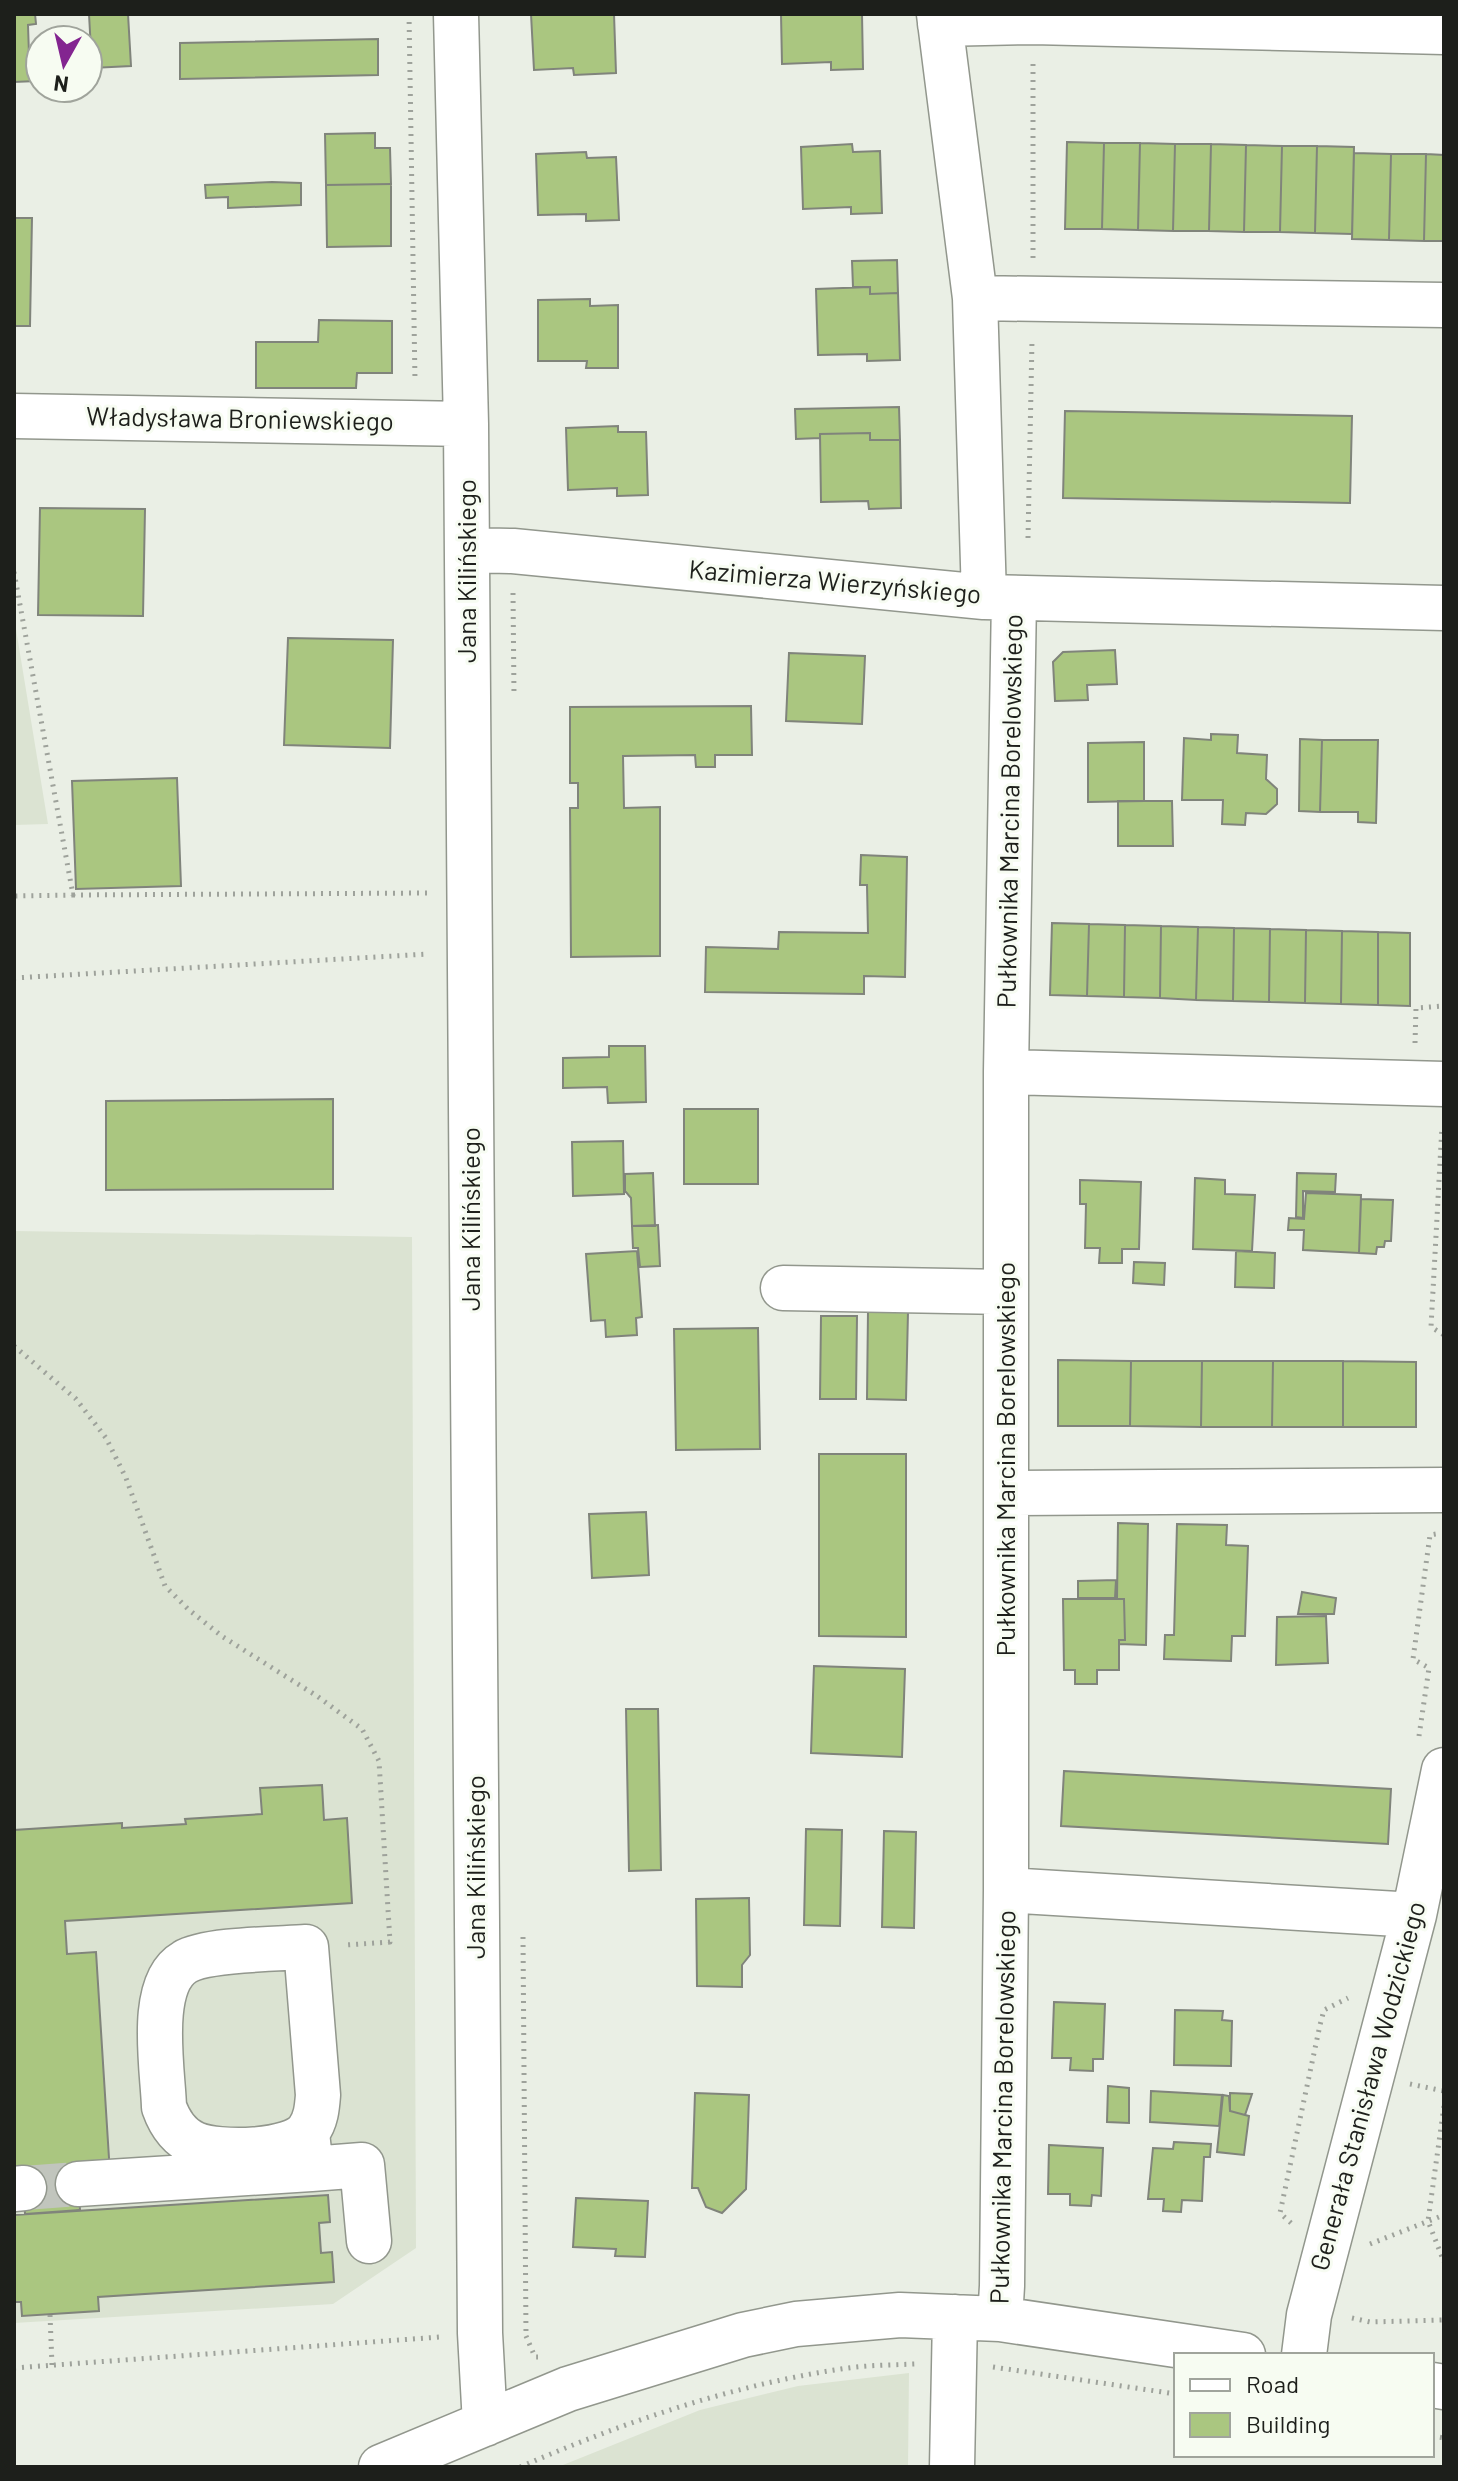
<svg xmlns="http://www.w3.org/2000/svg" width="1458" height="2481" font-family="Barlow,sans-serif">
	<rect width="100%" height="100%" fill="#eaefe5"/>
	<path fill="#dbe3d2" d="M14,617L48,824L14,825Z
		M14,1231L412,1237L416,2248L333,2304L14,2323Z
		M909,2373L908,2467H558L700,2410L798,2386Z"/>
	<path fill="#aac680" stroke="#80847b" stroke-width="2" d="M14,14H35L36,24L28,25L29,55H34L36,81L14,82Z
		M89,14H128L131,66L92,68Z
		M531,14H614L616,73L574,75L573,68L534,70Z
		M781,14H862L863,69L831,70V62L782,64Z
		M378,39V75L180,79V43Z
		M375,133V148H390L391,184L326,185L325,134Z
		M1067,142L1104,143L1102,229H1065Z
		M1104,143H1140L1138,230L1102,229Z
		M1140,143L1175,144L1173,231L1138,230Z
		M852,144L853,152L880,151L882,213L851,214V207L803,209L801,147Z
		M1175,144H1211L1209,231H1173Z
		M1211,144L1246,145L1244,232L1209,231Z
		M1246,145L1282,146L1280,232H1244Z
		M1282,146H1317L1315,233L1280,232Z
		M1317,146L1354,147L1352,234L1315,233Z
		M586,152L587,158L616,157L619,220L586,221V214L538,215L536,154Z
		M1354,153L1391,154L1389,240L1352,239Z
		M1391,154H1426L1424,241L1389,240Z
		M1426,154L1444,155V241H1424Z
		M272,182L301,183V205L228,208V197L206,198L205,185Z
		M391,184V246L327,247L326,185Z
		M14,218H32L30,326H14Z
		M897,260L898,293L870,294V287H853L852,261Z
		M870,287V294L898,293L900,360L867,361V354L818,355L816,289Z
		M590,299V306L618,305V368H586L587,361H538V300Z
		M319,320L392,321V373H357L356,388H256V342H318Z
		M899,407L900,440H870V433L820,434V438L796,439L795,409Z
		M1065,411L1352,416L1350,503L1063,498Z
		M618,426V432H646L648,495L617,496V488L568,490L566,428Z
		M870,433V440H900L901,508L869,509L868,501L821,502L820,434Z
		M40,508L145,509L143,616L38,615Z
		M288,638L393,640L390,748L284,745Z
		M1115,650L1117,684L1087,685L1088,700L1055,701L1053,662L1063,652Z
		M789,653L865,656L862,724L786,721Z
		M751,706L752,755H715V767H696L695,755L623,756L624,808L660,807V956L571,957L570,808H578V783H570V707Z
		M1211,734L1238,735L1237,753L1267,755L1266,779L1277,789V804L1266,814L1246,813L1245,825L1222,824L1223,800H1182L1184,738L1211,740Z
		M1300,739L1322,740L1320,812L1299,811Z
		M1322,740H1378L1376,823L1358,822V812H1320Z
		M1144,742V801L1088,802V743Z
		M177,778L181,886L76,889L72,781Z
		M1118,801H1172L1173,846H1118Z
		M861,855L907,857L905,977L864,976V994L705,992L706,947L778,949L779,932L868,933L867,885H860Z
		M1052,923L1089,924L1087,996L1050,995Z
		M1089,924L1125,925L1124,997L1087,996Z
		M1125,925L1161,926L1160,998L1124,997Z
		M1161,926L1198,927L1196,1000L1160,998Z
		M1198,927L1234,928L1233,1001L1196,1000Z
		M1234,928L1270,929L1269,1002L1233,1001Z
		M1270,929L1306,930L1305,1003L1269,1002Z
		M1306,930L1342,931L1341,1004L1305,1003Z
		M1342,931L1378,932V1005L1341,1004Z
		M1378,932L1410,933V1006L1378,1005Z
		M609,1046H645L646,1102L608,1103L607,1087L563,1088V1058L609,1057Z
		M333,1099V1189L106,1190V1101Z
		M684,1109H758V1184H684Z
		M623,1141L624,1194L573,1196L572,1142Z
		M653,1173L655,1226H632L631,1198L625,1191V1174Z
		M1297,1173L1336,1174L1335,1192L1303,1191V1218L1296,1217Z
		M1195,1178L1225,1180V1194L1255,1195L1252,1251L1193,1249Z
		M1080,1180L1141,1182L1139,1249H1122V1263H1099L1100,1248H1085L1086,1204H1080Z
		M1306,1193L1361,1195L1359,1253L1303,1250L1304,1230H1288L1289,1218L1304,1219Z
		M1361,1199L1393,1200L1391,1241H1385L1384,1247H1377L1376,1254L1359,1253Z
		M658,1225L660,1266L640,1267L638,1248H633L632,1226Z
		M637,1251L642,1317L636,1318L637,1335L606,1337L605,1320L591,1321L586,1254Z
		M1236,1251L1275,1253L1274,1288L1235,1287Z
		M1134,1262L1165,1263L1164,1285L1133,1283Z
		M868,1311L908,1312L906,1400L867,1399Z
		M821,1316H857L856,1399H820Z
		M758,1328L760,1449L676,1450L674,1329Z
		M1058,1360L1131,1361L1130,1426H1058Z
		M1131,1361H1202L1201,1427L1130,1426Z
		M1202,1361H1273L1272,1427H1201Z
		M1273,1361H1343V1427H1272Z
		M1343,1361L1416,1362V1427H1343Z
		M819,1454H906V1637L819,1636Z
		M646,1512L649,1575L592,1578L589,1514Z
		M1118,1523L1148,1524L1146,1645L1119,1644V1640H1125L1124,1599H1117Z
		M1177,1524L1227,1525L1226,1545L1248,1546L1245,1636H1232L1231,1661L1164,1659L1165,1635H1174Z
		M1116,1580L1115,1598H1078V1581Z
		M1302,1592L1336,1598L1334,1614H1298Z
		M1063,1599H1124L1125,1640H1119V1670H1097V1684H1075V1670H1064Z
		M1326,1616L1328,1663L1276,1665L1277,1617Z
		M814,1666L905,1669L902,1757L811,1753Z
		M626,1709H658L661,1870L629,1871Z
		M1064,1771L1391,1789L1388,1844L1061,1826Z
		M322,1785L324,1820L347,1818L352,1903L65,1921L67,1954L96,1952L110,2174L14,2180V1830L122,1823V1828L186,1824L185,1819L262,1814L260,1788Z
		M806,1829L842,1830L840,1926L804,1925Z
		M884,1831L916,1832L914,1928L882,1927Z
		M749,1898L750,1955L742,1965V1987L697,1986L696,1899Z
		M1054,2002L1105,2004L1103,2059H1093V2071L1070,2070L1071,2058H1052Z
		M1175,2010L1223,2011L1222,2020L1232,2021L1231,2066L1174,2065Z
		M1108,2086L1129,2088V2123L1107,2122Z
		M1151,2091L1222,2095L1219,2126L1150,2122Z
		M695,2093L749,2095L746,2189L722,2213L706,2207L698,2188H692Z
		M1230,2093L1252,2094L1245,2115L1230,2111Z
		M1223,2095L1229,2096L1230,2111L1249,2116L1244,2155L1217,2152Z
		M1174,2142L1211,2144L1210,2157H1204L1202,2201L1182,2200L1181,2212L1163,2211L1164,2199H1148L1153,2148L1173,2149Z
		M1049,2145L1103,2148L1101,2196L1092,2195L1091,2206L1070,2205V2194H1048Z
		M78,2176L80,2210L25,2214L23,2179Z
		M328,2195L330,2222L319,2223L321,2253L332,2252L334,2282L98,2297L99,2311L22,2316L21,2302H14V2215Z
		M576,2198L648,2201L645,2257L615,2256L616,2249L573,2247Z"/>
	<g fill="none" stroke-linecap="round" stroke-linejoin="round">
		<path stroke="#c1c5bd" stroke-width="44" stroke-dasharray="44 22" stroke-linecap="butt" d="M24,2188L78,2184"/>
		<g stroke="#92978d" stroke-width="47">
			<path id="minor" d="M456,14L466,424L480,2333L485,2424
				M939,14L975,298L984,597
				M940,24L1033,22L1444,32
				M975,298L1444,305
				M14,416L466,424
				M467,550L513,551L984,597L1444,608
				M1006,1072L1444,1084
				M783,1288L1006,1292
				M1006,1493L1444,1490
				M1006,1890L1414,1915
				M306,1947L318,2095C317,2108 316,2120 308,2131C292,2153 219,2154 195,2144C179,2137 170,2124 164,2107C163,2070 147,1984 185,1962C206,1949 279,1949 306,1947Z
				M311,2169L362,2165L369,2241
				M78,2184L311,2169L307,2133
				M14,2189L24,2188
				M1000,2319L1002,2286L1006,1890V1072L1014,598
				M1304,2355L1309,2315L1414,1915L1444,1770
				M1432,2385L1444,2387
				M381,2467L568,2389L743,2335L796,2324L900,2315L1000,2319L1243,2355
				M952,2467L955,2317"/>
		</g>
		<path stroke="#9ea29b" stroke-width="5" stroke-dasharray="2 6" stroke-linecap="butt" d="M409,14L415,381
			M1033,64V258
			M1028,538L1032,340
			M14,572L73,895L14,896
			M513,593L514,695
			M73,895L428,893
			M14,978L428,954
			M1415,1043L1416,1008L1444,1006
			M1444,1126H1442L1431,1327L1444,1335
			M14,1346L76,1399L106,1438L126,1478L165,1586L189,1610L223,1637L317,1696L362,1729L379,1761L390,1942L346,1945
			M1419,1736L1429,1668L1413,1659L1430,1535L1436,1534
			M523,1937L526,2336
			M1410,2084L1444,2091
			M1444,2106L1428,2221L1444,2262
			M1291,2223L1280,2213L1320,2025L1324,2010L1348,1998
			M1370,2244L1444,2215
			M50,2315L52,2365
			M1352,2318L1370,2322L1444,2320
			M526,2336L535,2357H538
			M993,2367L1176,2394
			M14,2368L440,2337
			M1432,2436L1444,2438
			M520,2467C624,2422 735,2384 848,2368C870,2365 893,2365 915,2364"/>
		<use href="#minor" stroke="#fff" stroke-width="44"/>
	</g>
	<g text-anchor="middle" stroke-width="6" stroke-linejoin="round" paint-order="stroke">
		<g font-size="26" fill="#1d1f1b" stroke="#f7fcf2">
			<text transform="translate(240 419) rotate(1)" y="9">Władysława Broniewskiego</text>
			<text transform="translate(467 571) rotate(-90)" y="9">Jana Kilińskiego</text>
			<text transform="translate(835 582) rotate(5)" y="9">Kazimierza Wierzyńskiego</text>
			<text transform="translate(1010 811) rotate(-89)" y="9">Pułkownika Marcina Borelowskiego</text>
			<text transform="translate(471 1219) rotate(-90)" y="9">Jana Kilińskiego</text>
			<text transform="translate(1006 1459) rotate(-90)" y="9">Pułkownika Marcina Borelowskiego</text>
			<text transform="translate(476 1867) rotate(-90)" y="9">Jana Kilińskiego</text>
			<text transform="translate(1368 2086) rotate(-75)" y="9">Generała Stanisława Wodzickiego</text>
			<text transform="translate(1003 2107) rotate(-89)" y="9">Pułkownika Marcina Borelowskiego</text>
		</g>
	</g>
	<rect width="1458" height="2481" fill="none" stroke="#1d1f1b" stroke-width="32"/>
	<rect x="1174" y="2353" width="260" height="104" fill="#f7fcf2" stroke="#a0a49c" stroke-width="2"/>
	<rect x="1190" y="2379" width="40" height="12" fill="#ffffff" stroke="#a0a49c" stroke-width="2"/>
	<text x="1246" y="2393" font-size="24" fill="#1d1f1b">Road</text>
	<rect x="1190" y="2413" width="40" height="24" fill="#aac680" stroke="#a0a49c" stroke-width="2"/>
	<text x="1246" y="2433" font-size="24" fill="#1d1f1b">Building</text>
	<g transform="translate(64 64) rotate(188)"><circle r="38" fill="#f7fcf2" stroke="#a0a49c" stroke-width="2"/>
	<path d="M0-6L14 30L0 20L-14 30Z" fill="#832590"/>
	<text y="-12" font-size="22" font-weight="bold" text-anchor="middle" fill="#1d1f1b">N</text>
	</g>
</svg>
